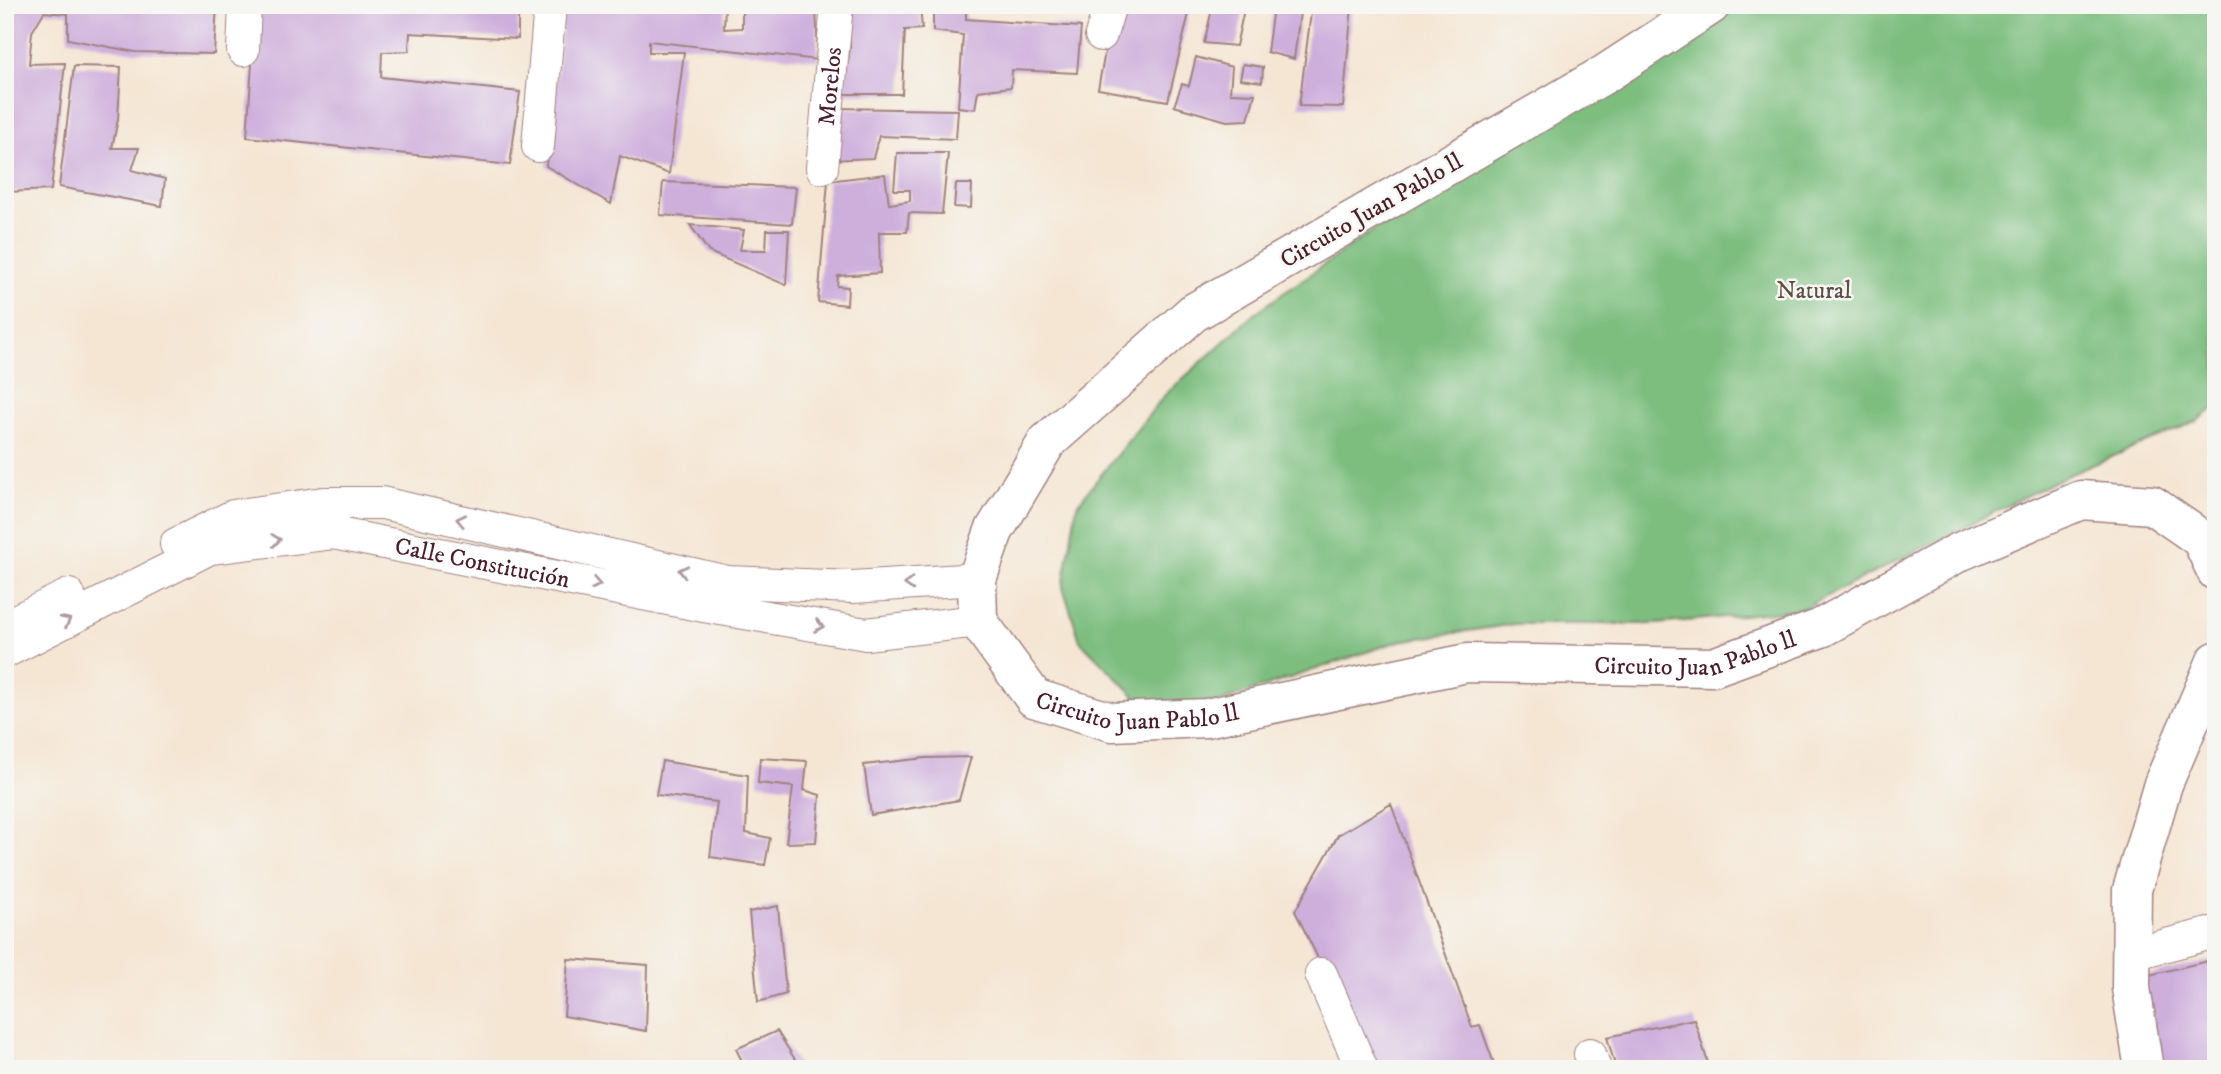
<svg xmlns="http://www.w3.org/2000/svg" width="2221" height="1074" font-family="'IM FELL DW Pica',serif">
	<rect width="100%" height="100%" fill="#f6f6f2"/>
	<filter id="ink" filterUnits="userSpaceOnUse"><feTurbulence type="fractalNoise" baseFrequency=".0143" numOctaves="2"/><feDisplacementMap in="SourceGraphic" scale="14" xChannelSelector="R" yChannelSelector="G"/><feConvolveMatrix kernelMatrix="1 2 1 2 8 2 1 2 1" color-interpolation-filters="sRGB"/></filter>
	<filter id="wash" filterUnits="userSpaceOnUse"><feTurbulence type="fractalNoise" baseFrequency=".00686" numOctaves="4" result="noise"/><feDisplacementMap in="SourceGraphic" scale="28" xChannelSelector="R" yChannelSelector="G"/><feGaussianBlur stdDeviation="1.57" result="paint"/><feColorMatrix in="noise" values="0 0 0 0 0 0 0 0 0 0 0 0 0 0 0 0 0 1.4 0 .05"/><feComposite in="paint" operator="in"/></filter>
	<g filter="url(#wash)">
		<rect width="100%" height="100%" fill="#f5e6d4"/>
		<path fill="#7dbe7f" stroke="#646e55" stroke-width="2" d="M1711,5H2216V407L2197,421L2059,479L1802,609L1657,624H1515L1399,641L1190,712L1144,705L1080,641L1063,587L1077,505L1164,396L1255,313L1468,164Z"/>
		<g id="blocks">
			<path fill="#ceafdc" d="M5,5H217L214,54L135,52L68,39V14L44,12L32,32L29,64L65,63L51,190L5,192Z
				M256,5H518V39L410,33L409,51L382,52L381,77L520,92L510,165L247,137Z
				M565,5H725L724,29L742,28V5H816L818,60L649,41V52H684L669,174L620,156L611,204L546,166Z
				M850,5H920L922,29L905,30L902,94H843L850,48Z
				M933,5H966V19L1081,27L1077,73L1012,70L1011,87L978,91L975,109L958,107L963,35L933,31Z
				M1114,5H1191L1168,101L1098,89Z
				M1213,5H1245L1236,46L1204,43Z
				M1268,5H1301L1294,59L1267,52L1273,7Z
				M1312,5H1352L1343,107L1299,106Z
				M1196,57L1232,67L1230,93L1255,94L1248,120L1227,121L1174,106L1182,84L1189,86Z
				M1243,64L1263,67L1262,82L1240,79Z
				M74,66L121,67L118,119L112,148H139L132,170L165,179L162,206L59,187Z
				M835,108L958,110L956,139L879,136L873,158L829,160Z
				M897,153H948L942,214L909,213L907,232H879L880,273L838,276L837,286L848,287L847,305L818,302L828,181L885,174L889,204L910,201V190H894Z
				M663,182L796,187L792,224L660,215Z
				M956,184H972L971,208L954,207Z
				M690,225L744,230L740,250H766L767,230H789L786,285L709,252Z
				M971,757L959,800L871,815L864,765L925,758Z
				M760,758L807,761L804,790L820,795L816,842L786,843L793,787L758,783Z
				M662,761L748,775L746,833L770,838L765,865L710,857L717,802L656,795Z
				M1391,804L1472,1027L1480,1025L1496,1069H1372L1295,911L1338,835Z
				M778,906L786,994L758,1002L749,912Z
				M568,959L648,965L646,1031L564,1016Z
				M2216,959V1069H2158L2145,976Z
				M1694,1019L1710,1069H1616L1607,1037Z
				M777,1031L801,1069H746L736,1049Z"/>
		</g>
	</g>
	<g filter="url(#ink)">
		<use href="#blocks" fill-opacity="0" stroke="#a08280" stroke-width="2"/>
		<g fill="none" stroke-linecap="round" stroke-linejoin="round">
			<g stroke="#a08280" stroke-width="34">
				<g id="street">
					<path d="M1101,35L1110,5"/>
					<path d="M243,50L245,5"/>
					<path d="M538,146L550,5"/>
					<path id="s1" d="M822,168L837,5"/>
					<path d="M176,544L233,516L323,503H382L728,582L853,587L977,579"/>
					<path d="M5,626L69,595"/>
					<path id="s2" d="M5,652L210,548L333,533L709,607L866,634L978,621"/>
					<path d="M2132,954L2216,932"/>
					<path d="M1321,974L1362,1069"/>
					<path d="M1590,1054L1595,1069"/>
				</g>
			</g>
			<g stroke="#a08280" stroke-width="41">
				<g id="secondary">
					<path id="s3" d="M1711,5L1605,74L1193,313L1047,442L994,531L977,579L978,621L1034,698L1112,722L1206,718L1467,663L1713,667L1821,628L1959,552L2081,500L2152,505L2201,539L2216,571"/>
					<path d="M2144,1069L2131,988L2132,890L2163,784L2216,661"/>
				</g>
			</g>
			<use href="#street" stroke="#fff" stroke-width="32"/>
			<use href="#secondary" stroke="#fff" stroke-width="38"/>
		</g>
		<defs><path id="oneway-chevron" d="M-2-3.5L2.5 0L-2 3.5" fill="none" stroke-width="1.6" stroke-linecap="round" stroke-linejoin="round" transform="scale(1.75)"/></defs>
		<g stroke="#ae9aa0">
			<use href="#oneway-chevron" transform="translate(461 520) rotate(-168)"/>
			<use href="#oneway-chevron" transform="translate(276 540) rotate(-7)"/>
			<use href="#oneway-chevron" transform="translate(683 571) rotate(-167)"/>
			<use href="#oneway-chevron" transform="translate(596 584) rotate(11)"/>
			<use href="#oneway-chevron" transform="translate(909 584) rotate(176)"/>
			<use href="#oneway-chevron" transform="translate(66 621) rotate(-27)"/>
			<use href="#oneway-chevron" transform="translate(819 626) rotate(10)"/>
		</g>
	</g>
	<g text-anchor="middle" stroke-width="5" stroke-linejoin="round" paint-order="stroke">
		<g font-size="24" fill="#4a1f2b" stroke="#f6f6f2">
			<text dy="8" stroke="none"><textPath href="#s1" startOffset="82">Morelos</textPath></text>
			<text transform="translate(1371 210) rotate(-30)" y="8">Circuito Juan Pablo ll</text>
			<text dy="8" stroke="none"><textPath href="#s2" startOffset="506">Calle Constitución</textPath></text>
			<text dy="8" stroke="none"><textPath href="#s3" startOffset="1762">Circuito Juan Pablo ll</textPath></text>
			<text dy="8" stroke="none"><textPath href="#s3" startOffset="1195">Circuito Juan Pablo ll</textPath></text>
		</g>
		<g font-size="24" fill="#5e4f46" stroke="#f6f6f2">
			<text x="1814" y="298">Natural</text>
		</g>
	</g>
	<rect width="2221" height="1074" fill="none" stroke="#f6f6f2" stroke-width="28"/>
</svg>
